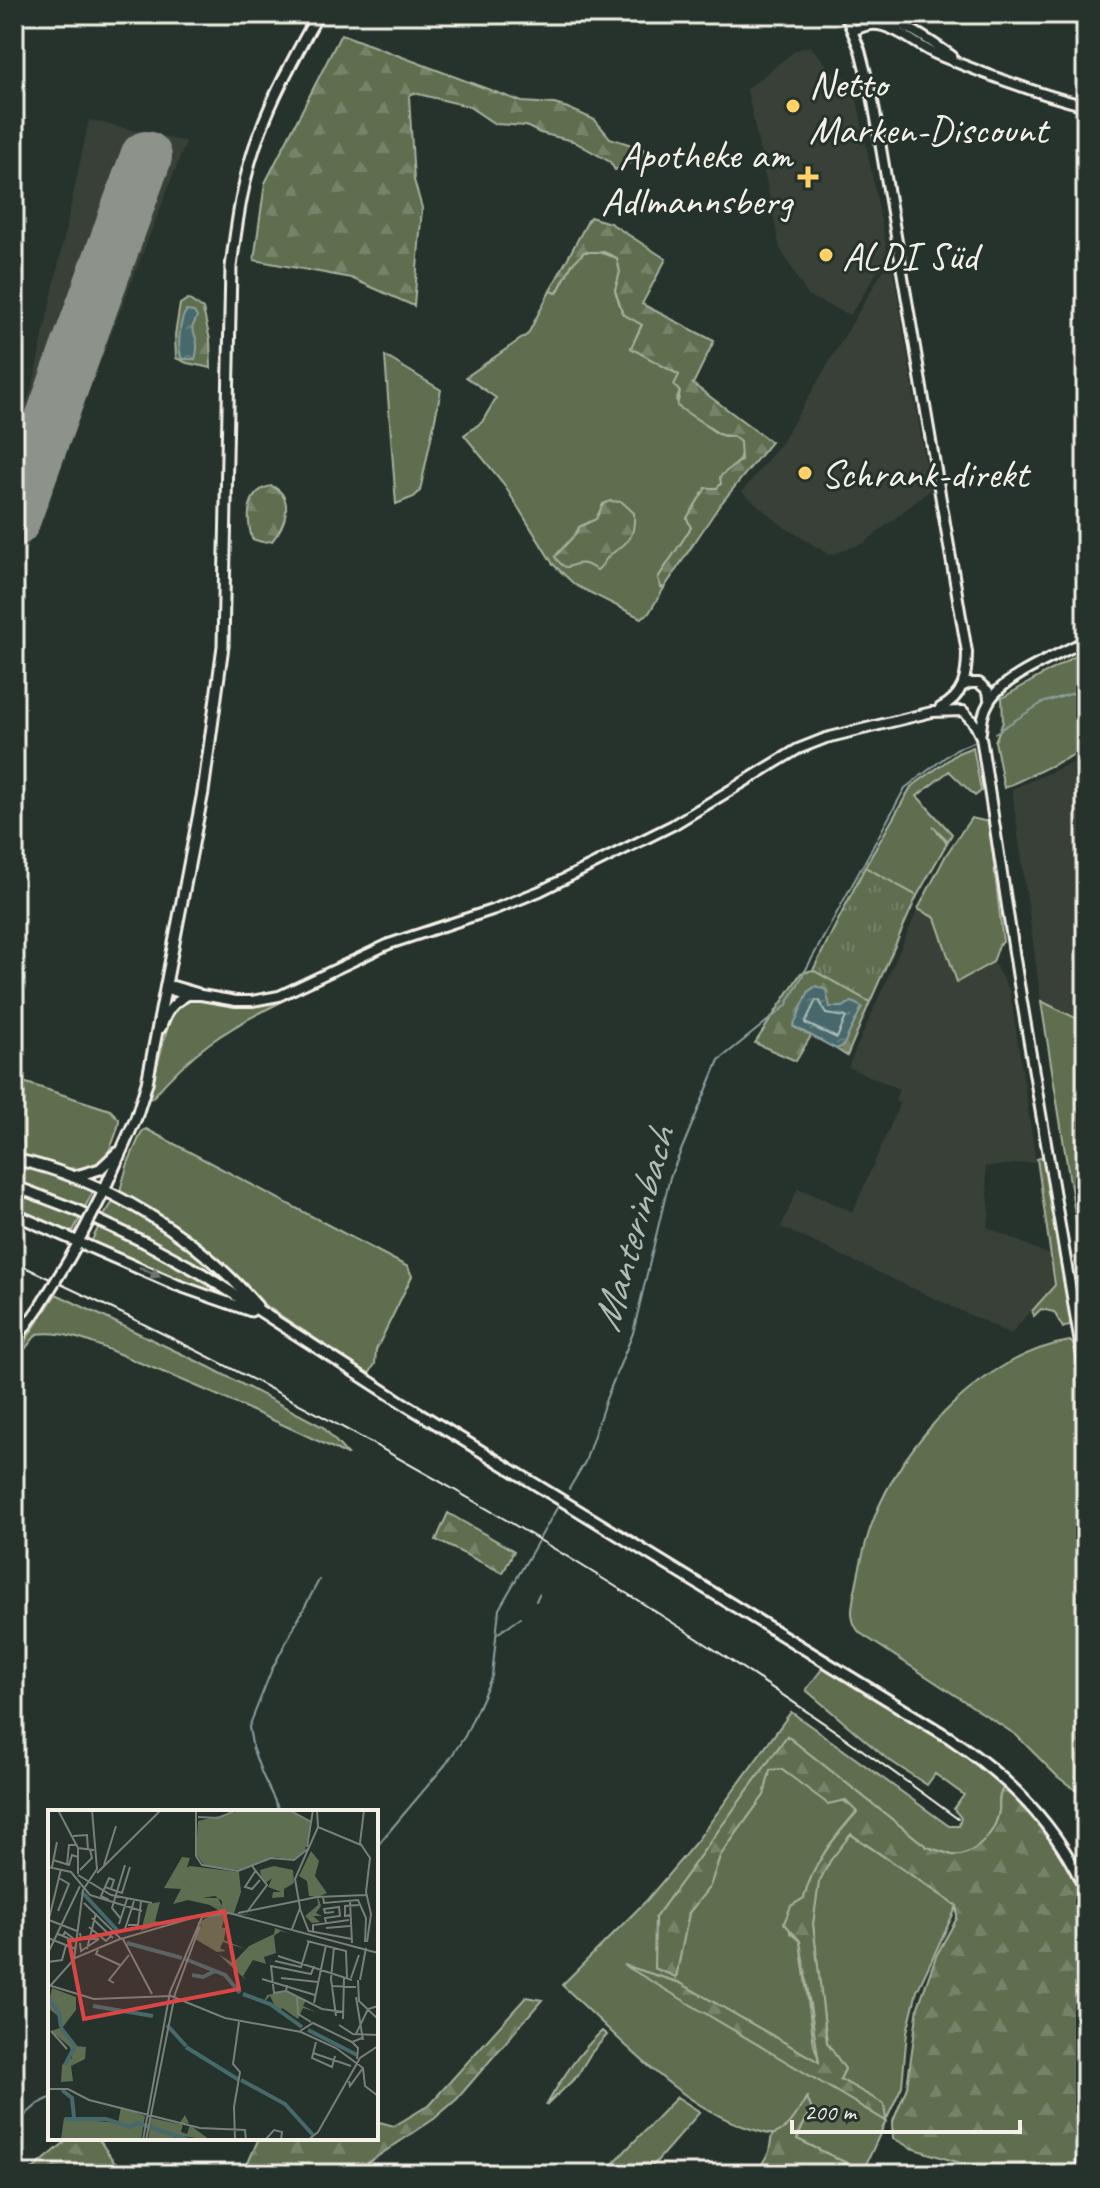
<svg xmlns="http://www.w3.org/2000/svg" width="1100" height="2188" font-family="Caveat,sans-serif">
	<defs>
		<pattern id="forest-firs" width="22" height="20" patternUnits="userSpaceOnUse" patternTransform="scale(2)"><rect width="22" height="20" fill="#5e6e50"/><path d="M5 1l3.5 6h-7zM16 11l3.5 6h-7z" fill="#768369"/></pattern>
		<pattern id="park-tufts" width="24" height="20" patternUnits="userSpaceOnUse" patternTransform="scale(2)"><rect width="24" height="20" fill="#5e6e50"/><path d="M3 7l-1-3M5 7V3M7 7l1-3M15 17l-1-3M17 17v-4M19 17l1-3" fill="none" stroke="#768369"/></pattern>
		<pattern id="water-ripples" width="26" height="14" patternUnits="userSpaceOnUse" patternTransform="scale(2)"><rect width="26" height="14" fill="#46696c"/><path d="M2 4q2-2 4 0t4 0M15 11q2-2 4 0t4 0" fill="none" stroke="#617f81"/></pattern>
	</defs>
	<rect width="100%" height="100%" fill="#26332d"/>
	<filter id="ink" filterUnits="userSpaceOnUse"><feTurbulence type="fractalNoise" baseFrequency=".0125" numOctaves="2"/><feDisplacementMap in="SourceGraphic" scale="16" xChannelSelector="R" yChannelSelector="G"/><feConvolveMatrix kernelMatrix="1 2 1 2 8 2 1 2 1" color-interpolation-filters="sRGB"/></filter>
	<g filter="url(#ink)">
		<path fill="#384137" d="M810,46L836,75L853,80L888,255L850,315L808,296L780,248L747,89L796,50Z
			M89,120L186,142L14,583V441L33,384Z
			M891,257L930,490L864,543L830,555L784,527L742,492L782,442Z
			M1086,757V1023L1041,1001L1012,789Z
			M918,909L935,918L957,981L993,962L1010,991L1036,1162L985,1167L990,1212L987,1227L1049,1255L1053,1284L1011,1334L781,1227L798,1188L853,1212L900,1103L895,1101L899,1089L848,1067Z"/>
		<path fill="#5e6e50" stroke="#a9b09c" stroke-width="2" d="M595,251L617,258L620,272L615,290L623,314L642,324L631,348L679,375L680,392L676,400C688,409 709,431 721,435C730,438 725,433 734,437C757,447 725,478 717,489L706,488L687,518L691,528L658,578L661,587L664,588L649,613L641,618L575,585L553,564L503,483L464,435L482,422L496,398L466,377L528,334L550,291L557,293L572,264L584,252Z
			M385,356L441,390L420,491L414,497L396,504Z
			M1086,650V749L1004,788L995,741L1003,722L1002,698Z
			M973,747L981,791L975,796L949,771L917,796L952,834L948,841L933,826L947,843L917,896L865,867L911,787L958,753Z
			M971,818L989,822L1003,942L999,945L993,962L957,982L935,918L918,909L946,855Z
			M200,1000L245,1007L278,1001L279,1003C224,1030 192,1051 152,1098L148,1099L172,1011L184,1001Z
			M1041,1001L1086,1023V1282L1041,1002Z
			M14,1079L110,1110L119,1119C119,1128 115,1136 112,1144C95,1188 47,1161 14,1155Z
			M146,1129L408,1267L412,1276L376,1350L375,1364L369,1374L259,1301L243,1286L119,1194L128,1163L142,1131Z
			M1043,1157L1071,1324L1063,1328L1054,1312L1041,1309L1034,1316L1032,1311L1055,1285L1037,1159Z
			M14,1163L68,1178L94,1190L85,1207L14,1180Z
			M14,1191L81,1216L73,1231L65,1232L14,1209Z
			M114,1200C164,1227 203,1258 245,1295L175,1252L103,1217Z
			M99,1226L163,1257L236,1301L178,1281L93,1244L91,1242Z
			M56,1294L209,1367L323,1427L348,1455C278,1422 209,1390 138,1362C108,1350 70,1329 37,1334L14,1363V1358Z
			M1070,1341L1074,1345L1086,1416V1798L1058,1777L1016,1735L860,1633C846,1618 854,1599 857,1581C861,1561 866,1539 873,1521C902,1442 985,1354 1070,1341Z
			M825,1665L975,1759L1005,1785C995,1801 1002,1801 998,1816C993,1835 973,1858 952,1855C944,1853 935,1849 927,1847L787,1736L655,1918L676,1977L689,1913L710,1886L720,1856L764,1795L770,1770L780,1769C805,1785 836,1791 857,1811C834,1838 813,1863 804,1898L791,1906L790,1933L800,1941L814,2045L820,2063L680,1983L629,1967L885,2120L884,2104L840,2079L845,2069L827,2043L813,1924L818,1882L830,1861L850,1834L957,1906L917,1991L907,2032L902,2086L863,2171L797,2139L811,2108L806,2098C799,2111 791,2131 775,2134C768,2135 759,2131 751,2129C678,2106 619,2037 562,1985L647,1900L696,1842L791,1712L949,1826H959L961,1818L954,1809L964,1795L935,1774L927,1785L886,1758L806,1690Z
			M602,2031L607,2035L591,2053L577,2076L546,2106C561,2079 579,2052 602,2031Z
			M677,2097L700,2112L649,2170L645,2174H603Z"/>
		<path fill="url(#forest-firs)" stroke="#a9b09c" stroke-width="2" d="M341,34L522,102L554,104L568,108L595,120L610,138L644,149L646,155L615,170L610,162L573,141L540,133L526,126L495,124L468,106L414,93L409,96L414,180L422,208L414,306L351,278L254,260L265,183Z
			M590,217L610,223L666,259L642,304L714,341L693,384L771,442L719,506L664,588L661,587L658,578L691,528L687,518L706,488H717L721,484L720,477C727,469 734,467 741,460L740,442L733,436L721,435L677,406L680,392L674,385L679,375L631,348L642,325L623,314L615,290L620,272L617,258L604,252H584L572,264L557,293L550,291Z
			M188,299L203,309L210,340L211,368L187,363L176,358L175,335L180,304Z
			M272,486C295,497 286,525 272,541L262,542L252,539C246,517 246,490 272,486Z
			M610,501L622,502L634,513C635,539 629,541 610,555C605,559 603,566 597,570C593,568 589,565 585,564C570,560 569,577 555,557C562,546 575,539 579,527L596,519L603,504Z
			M813,970L870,1002L847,1056L836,1049L843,1046V1007H829L794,1027L811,1036L796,1061L755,1043L801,973Z
			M448,1513L514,1551L503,1573L436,1540Z
			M787,1736L927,1847C935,1849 944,1853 952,1855C973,1858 993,1835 998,1816C1002,1801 995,1801 1005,1785C1042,1820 1067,1860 1086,1907V2137L1076,2174H996L911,2148L893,2138L892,2124L907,2087L918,2007L936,1956L957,1918V1906L851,1834L830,1861L819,1882L813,1924L827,2043L845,2069L840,2079L884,2104L886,2121L624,1965L680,1983L819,2062L800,1941L784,1923L791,1906L804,1898C813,1863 834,1838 857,1812L845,1800L828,1804L781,1769L770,1770L764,1795L720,1856L710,1886L689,1913L676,1977L654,1968L655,1918Z
			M526,1997L542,2000L457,2099L434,2119L363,2166L368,2174H243L259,2138H376V2121L394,2126L429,2105Z
			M807,2097L811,2108L797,2139L863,2171L862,2174H756L769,2152L772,2135C791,2129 797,2113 807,2097Z
			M70,2138H98L122,2174H27Z"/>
		<path fill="url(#park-tufts)" stroke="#a9b09c" stroke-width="2" d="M865,867L917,896L870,1002L813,970Z"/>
		<path fill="url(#water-ripples)" stroke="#8c9f9e" stroke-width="2" d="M186,311L194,312L197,317L192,328C197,339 199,347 195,359H182C177,347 179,322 186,311Z
			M816,986L826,990L830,1007H843L852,1002L862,1007L843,1046L836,1049L793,1026L809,991Z"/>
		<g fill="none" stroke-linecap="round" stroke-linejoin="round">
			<path stroke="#aebbb6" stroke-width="2" d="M816,1000L820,1001L826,1014L846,1017L837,1038L805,1023Z"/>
			<path stroke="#8c9f9e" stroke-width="2" d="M995,733L1042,703L1086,689
				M569,1489L585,1462L606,1399L633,1333L670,1177L719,1060L786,1006L905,788L956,749L974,742
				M536,1601L539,1594
				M497,1634L521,1617
				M280,1812L262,1774L253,1750L249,1727L272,1669L319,1580
				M376,1847L446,1764L465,1736L492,1676L499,1609L557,1508
				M14,2125L38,2104L50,2098"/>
			<path stroke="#8d928a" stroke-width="52" d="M14,521L146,157"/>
			<g stroke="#f4f1e8" stroke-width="14">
				<path id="tertiary" d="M845,14L860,50L873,101L967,652C967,677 964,696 940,708
					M848,18C881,5 925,37 952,56
					M853,31C863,26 871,23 883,26C903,31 919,47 938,55C987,75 1035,93 1086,106
					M963,686L970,683H979L988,691L989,699
					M981,732C982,721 983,712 989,702C1003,676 1060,655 1086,640
					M165,988L186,995H201L236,1001H252L279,996L389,944L495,909L540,891L673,825L798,749L826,738L932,712L963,711L974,723L981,737L1018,978L1086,1379
					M165,988L173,986L197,993
					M161,1028C166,1013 171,1004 186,996
					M69,1259L78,1243
					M14,1343L40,1306"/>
			</g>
			<g stroke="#f4f1e8" stroke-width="15">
				<path id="secondary" d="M14,1159C104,1178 197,1236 257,1306
					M73,1177L100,1169L117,1153
					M14,1186L74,1209L144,1242L201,1273L406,1405L950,1738C1009,1778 1058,1826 1086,1892
					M101,1197L136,1118L147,1083L203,792L223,646L231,267C237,221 243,175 260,132C275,91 297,53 318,14
					M14,1214L177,1285L251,1311
					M1080,2174L1086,2152"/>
			</g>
			<use href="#tertiary" stroke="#26332d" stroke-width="8"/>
			<use href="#secondary" stroke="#26332d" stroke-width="9"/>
			<path stroke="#f4f1e8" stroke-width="2" d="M14,1262C350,1418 660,1599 958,1819"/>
			<g stroke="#f4f1e8" stroke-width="14" stroke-linecap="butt">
				<path id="tertiary-bridge" d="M40,1306L69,1259"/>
			</g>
			<g stroke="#f4f1e8" stroke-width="15" stroke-linecap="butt">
				<path id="secondary-bridge" d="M80,1238L101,1197"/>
			</g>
			<use href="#tertiary-bridge" stroke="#26332d" stroke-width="8"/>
			<use href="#secondary-bridge" stroke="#26332d" stroke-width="9"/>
		</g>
		<defs><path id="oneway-solid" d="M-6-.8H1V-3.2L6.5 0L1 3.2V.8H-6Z" transform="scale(2)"/></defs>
		<use fill="#6e766e" href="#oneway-solid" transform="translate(150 1272) rotate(24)"/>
	</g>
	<g fill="#ffd166" stroke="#26332d" stroke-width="3">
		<circle cx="793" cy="106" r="8"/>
		<path d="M804 165h8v8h8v8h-8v8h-8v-8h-8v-8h8z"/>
		<circle cx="826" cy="255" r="8"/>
		<circle cx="805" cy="473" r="8"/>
	</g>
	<g text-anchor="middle" stroke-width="6" stroke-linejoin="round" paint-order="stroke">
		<g font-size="40" fill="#f4f1e8" stroke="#26332d" text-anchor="start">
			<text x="809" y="97">Netto<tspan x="809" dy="46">Marken-Discount</tspan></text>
			<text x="792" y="168" text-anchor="end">Apotheke am<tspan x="792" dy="46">Adlmannsberg</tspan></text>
			<text x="842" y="269">ALDI Süd</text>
			<text x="821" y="487">Schrank-direkt</text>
		</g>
		<g font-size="42" font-style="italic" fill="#aebbb6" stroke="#26332d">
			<text transform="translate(632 1229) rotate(-74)" y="15">Manterinbach</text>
		</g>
	</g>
	<g transform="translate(48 1810)">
		<rect width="330" height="330" fill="#26332d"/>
		<path d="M196,0H240L263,13L257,40L247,50L228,47L191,60L156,55L148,44L150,11ZM263,41L271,51L267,66L279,83L270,87L273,96L268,103L274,106H265L272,112L264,113L257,106L270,95L269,87L261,86L259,71L251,66ZM134,47L142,48L135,70L156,88H170L175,98L140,90L125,94L133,79L116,78ZM112,92L107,111L115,113L93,121L100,94ZM153,114L154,123L158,115L178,118L176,130L197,139L175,132L172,138L178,141L169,142L147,129ZM4,178L28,187V200L14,218L27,236L38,237L37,249L23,256L25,271L13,272L14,255L24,248L22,237L3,221L12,218L10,206L0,198ZM73,297L97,306L93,330H0L13,329L16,308L70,313ZM137,305L141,313L135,314L133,322L139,324L142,315L162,330L127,325L126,329L100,330L103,308L131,314Z" fill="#5e6e50"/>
		<path d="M142,56L191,62L193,82L186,103L206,105L178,104L167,138L148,129L154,116L149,113L172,101L160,94L174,98V91L167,86L154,88L135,70L136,59ZM226,56L245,60L246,73L236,79V87L224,88L225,82H233L220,77L224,68L218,73L213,67L212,60ZM227,118L243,124L233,121L226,126L228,143L216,147L218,154L205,150L195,166L198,170L170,144L185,153L201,136L226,124ZM238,181L258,190L255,196L268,202L255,198L250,209L234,198L230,203L222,186L215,193L219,185Z" fill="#5e6e50"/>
		<path fill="none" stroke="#46696c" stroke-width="4" d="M34,82L69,120M79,133L134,148M137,149L177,165L192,183M144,165L155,167L167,161M195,184L222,194L254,217M0,188L11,203L13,217M45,196L105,206M119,215L138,236M13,218L27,236L17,255M260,220L309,245M138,237L191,270M193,270L237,294L265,325M14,280L24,288L26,307M17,309H58L82,317L90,313L141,330"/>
		<path fill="none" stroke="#787f78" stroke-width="2" d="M10,0L30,38L46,40M148,0V46L154,55L190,61L223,48L246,50L261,38M241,0L263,12M316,0L312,33L322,48L318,82L323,104L319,132M150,7L170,8L189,0M270,17L313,35M25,26L39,25L40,40M259,37L265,0M30,38V64M5,50L21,55L24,45L30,47M19,55L21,35H29M56,55L68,16M0,57L23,62L42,85M4,57L9,32M32,60L44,48L42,40M208,60L197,77L204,79L212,70M49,63L113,0M30,65L63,85L104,93M57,77L74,83L82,57M42,85L94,101M275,87L276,93L310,90L318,108L317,132M61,90L53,86L61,68L66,70L63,79M302,91L304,133M36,93L73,129L161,103M252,99L261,122M10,101L21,74L11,68M199,102L219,75L204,56M190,103L269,87L318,85M303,105L297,106V96L311,95M44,108L65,128M73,109L64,98L77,55M1,110L29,121M0,113L13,59M278,113L277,108L292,106L291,97L276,99L277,103L286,102M71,114L79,89M80,115H90L93,92M41,117L58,131L63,126M278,118L302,116M77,119L86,91M244,119L252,98L247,69L270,17L269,0M261,121L304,129M32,123L33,129H51M265,123V115L301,110M10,124L15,126L24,130L26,129L17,122L15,126M0,128L28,139M75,129L104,184M259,131L298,141L299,168M32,133L33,141L51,129M286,137L283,169L288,206M39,139L48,103M50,140L48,144L72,155M0,143L32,76M230,146L304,170M26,149L35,80L49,59L44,0M227,151L253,157L261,131M0,152L14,150L18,135M233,168L270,172M303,168L311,145M214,169L267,185M310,170L311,191L330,209M312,170L318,138M66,173L61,170L81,145M0,175L46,189L123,186M3,175L27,148L72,129M239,175L238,181L274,199L296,202M283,176L308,177M238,181L226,183L223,156L263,164L266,156M123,186L177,208L253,222L288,238L315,258L317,276L330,286M249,186L250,204L263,212M308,187L315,230M266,193L278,135M295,209L296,167M291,215L305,224L330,225M3,221L19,239M252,221L265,213L304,232M308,224L320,199L330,196M268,232L264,248L284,257L287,246M265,243L303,256M309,249L310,238L304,232L314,228M301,271L302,276L315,258M0,279H20L41,290L152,318L197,320L198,330M95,330L122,182L154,107L181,103L330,143M98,330L127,184L152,116M187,330L186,297L192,262L185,254L191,212M217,330L226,320L234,322L233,330M260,330L270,322L312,248L330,236"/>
		<path fill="#da4645" fill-opacity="0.15" stroke="#da4645" stroke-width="4" d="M176,101L191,179L36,209L21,131Z"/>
		<rect width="330" height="330" fill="none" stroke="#f4f1e8" stroke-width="4"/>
	</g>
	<rect width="1100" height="2188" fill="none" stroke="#26332d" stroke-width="48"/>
	<rect x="24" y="24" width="1052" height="2140" fill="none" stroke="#f4f1e8" stroke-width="3" filter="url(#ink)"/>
	<path d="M792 2120v12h228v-12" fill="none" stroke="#f4f1e8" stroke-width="4"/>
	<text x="804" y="2120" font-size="24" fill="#f4f1e8" stroke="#26332d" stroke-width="6" paint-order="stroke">200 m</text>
</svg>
